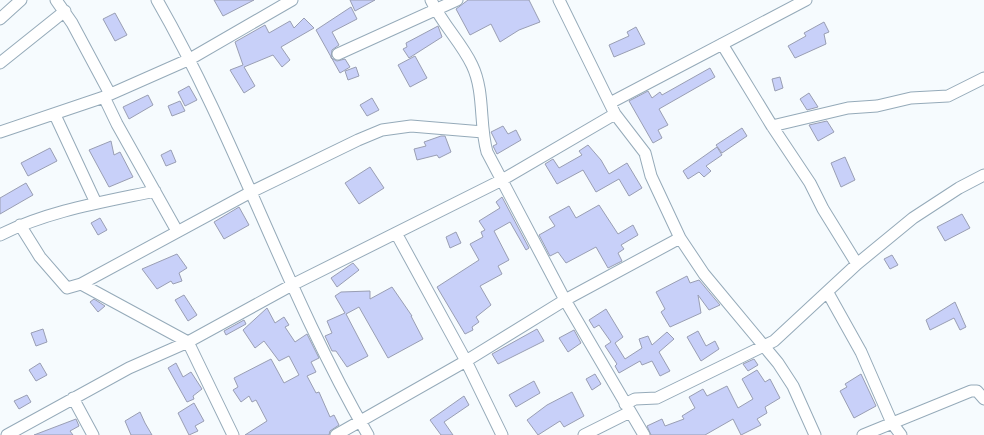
<svg xmlns="http://www.w3.org/2000/svg" width="984" height="435" font-family="'Nunito Sans',sans-serif">
	<rect width="100%" height="100%" fill="#f6fbfe"/>
	<path fill="#c8d0f9" stroke="#999eb3" d="M214,0H254L223,16Z
		M350,0H375L355,11Z
		M468,0H529L540,22L519,30L500,42L491,24L470,35L456,9Z
		M351,7L357,19L332,32L339,45L332,50L331,58L337,61L345,59L350,67L340,73L316,30Z
		M115,13L127,35L115,41L103,19Z
		M304,18L314,28L281,47L290,60L282,67L273,55L244,67L255,86L244,93L230,70L243,65L235,42L265,25L269,33L290,21L294,28Z
		M824,22L829,32L824,34L826,44L795,58L788,46L806,36L804,33Z
		M438,26L442,37L409,58L403,49L407,47L406,43Z
		M636,27L645,44L614,57L609,45L629,36L627,32Z
		M415,56L427,78L410,87L398,65Z
		M356,67L359,76L348,80L345,71Z
		M710,68L715,77L659,109L668,125L658,130L662,138L653,143L629,101L648,91L652,98L660,92L662,95Z
		M780,77L783,88L775,91L772,79Z
		M189,86L197,100L185,106L178,92Z
		M809,93L818,107L807,110L800,99Z
		M148,95L153,105L129,119L123,107Z
		M372,98L379,110L367,116L360,105Z
		M180,101L185,111L172,116L168,106Z
		M827,121L834,132L818,141L809,125Z
		M503,126L508,134L516,130L521,140L497,154L493,146L497,144L491,132Z
		M742,128L747,136L722,153L716,145Z
		M441,136H445L451,152L439,158L437,155L417,160L414,149L426,146L424,142Z
		M111,141L114,155L120,152L133,177L109,187L89,150Z
		M588,145L601,160L609,174L627,163L642,188L629,196L619,179L596,192L583,170L557,184L545,164L553,159L559,168L582,155L579,151Z
		M717,147L722,155L706,166L711,171L704,177L699,172L688,179L683,171Z
		M50,148L57,161L28,176L21,163Z
		M171,150L176,162L166,166L161,155Z
		M845,157L855,180L841,187L831,163Z
		M370,167L384,188L359,204L345,183Z
		M26,183L33,195L0,214V198Z
		M502,197L529,248L526,250L510,222L494,231L509,260L498,266L502,274L480,286L491,305L476,317L479,322L472,327L473,330L465,334L437,287L479,260L470,244L483,237L481,232L485,230L479,221L500,208L496,202Z
		M599,205L618,234L633,225L638,235L621,245L624,249L618,253L622,261L608,268L596,247L566,263L558,252L550,256L539,235L555,226L549,217L569,206L576,218Z
		M239,207L249,225L224,239L214,222Z
		M962,214L970,228L945,241L937,227Z
		M100,218L107,230L98,235L91,223Z
		M456,232L461,243L450,248L446,237Z
		M177,254L187,268L179,273L182,281L173,284L171,281L157,289L142,269Z
		M892,255L898,265L890,269L884,259Z
		M353,263L359,270L337,287L331,278Z
		M687,276L690,283L699,280L720,305L709,310L698,295L701,313L670,327L661,312L665,309L656,292Z
		M392,287L412,316H411L423,339L388,358L359,307L346,314L368,356L347,367L336,351H332L325,336L332,333L327,321L345,313L335,296L341,292L370,291V299Z
		M184,295L197,315L188,321L175,300Z
		M94,299L105,306L98,312L90,302Z
		M955,302L966,327L960,330L954,318L930,330L926,320Z
		M267,308L275,323L284,317L289,325L285,327L295,342L307,334L319,358L311,362L316,372L307,376L316,393L319,392L330,417L334,415L339,425L330,431L329,435H245L267,421L256,400L252,402L249,396L241,402L233,390L238,387L234,378L271,359L284,383L299,375L289,356L279,361L264,341L255,348L243,330Z
		M606,309L623,337L615,343L625,359L642,348L639,339L648,336L652,345L667,332L674,339L659,352L670,371L660,376L652,361L642,365L640,361L619,373L615,366L617,364L605,346L611,342L599,325L594,328L589,320Z
		M244,320L246,324L226,335L224,331Z
		M43,329L47,342L36,346L31,333Z
		M537,329L544,341L498,364L492,354Z
		M574,330L581,343L568,352L559,338Z
		M698,331L706,346L715,341L719,349L701,361L687,337Z
		M754,359L758,365L748,371L743,364Z
		M40,363L47,375L36,381L29,370Z
		M176,363L183,377L191,372L202,389L193,396L194,399L187,402L168,368Z
		M757,370L765,382L770,379L780,398L765,407L767,413L757,419L761,425L741,435L733,419L705,435H651L647,426L662,419L665,426L684,419L682,416L695,408L689,397L703,389L707,396L727,386L738,408L753,399L742,379Z
		M595,374L601,384L592,390L586,379Z
		M861,374L876,406L854,418L840,391L847,387L845,384Z
		M534,381L540,393L516,407L509,395Z
		M572,392L584,416L564,427L560,421L538,435L527,420L547,405Z
		M27,395L31,402L19,409L14,401Z
		M464,396L469,405L444,422L453,435H441L430,420Z
		M194,403L204,421L195,426L198,431L189,435L178,413Z
		M140,412L145,423L152,435H131L125,421Z
		M76,419L79,426L70,431L73,435H34Z"/>
	<g fill="none" stroke-linecap="round" stroke-linejoin="round">
		<g stroke="#95aab9" stroke-width="13">
			<path id="street" d="M56,0L72,23L110,94
				M157,0C237,139 287,296 368,435
				M431,0C442,24 461,42 472,65C485,92 479,124 487,152L565,300L644,435
				M559,0L615,114L645,153L651,176L680,238L704,274L778,363L793,386L815,435
				M0,19L21,0
				M722,44L772,126L810,183L823,209L857,264
				M338,54L457,0
				M0,63L65,11
				M104,97L117,124L177,231
				M610,103L806,0
				M55,115L96,203
				M772,126L848,108L877,106L911,98L948,96L984,78
				M0,132L104,97L190,59L292,0
				M20,225L40,257L67,288L81,284L188,342L233,435
				M396,233L466,361L502,435
				M0,235C47,211 103,202 155,191
				M81,284L251,192L358,140L382,130L411,126L483,132
				M828,293L861,352L892,423L901,435
				M73,398L93,435
				M625,404L635,399L657,398L774,341L857,264L913,218L959,188L984,175
				M7,435L129,368L188,342L292,285L502,180L615,114
				M336,435L466,361L565,300L680,238
				M584,435L630,412
				M863,435L971,391H977L984,399"/>
		</g>
		<use href="#street" stroke="#fff" stroke-width="11"/>
	</g>
</svg>
